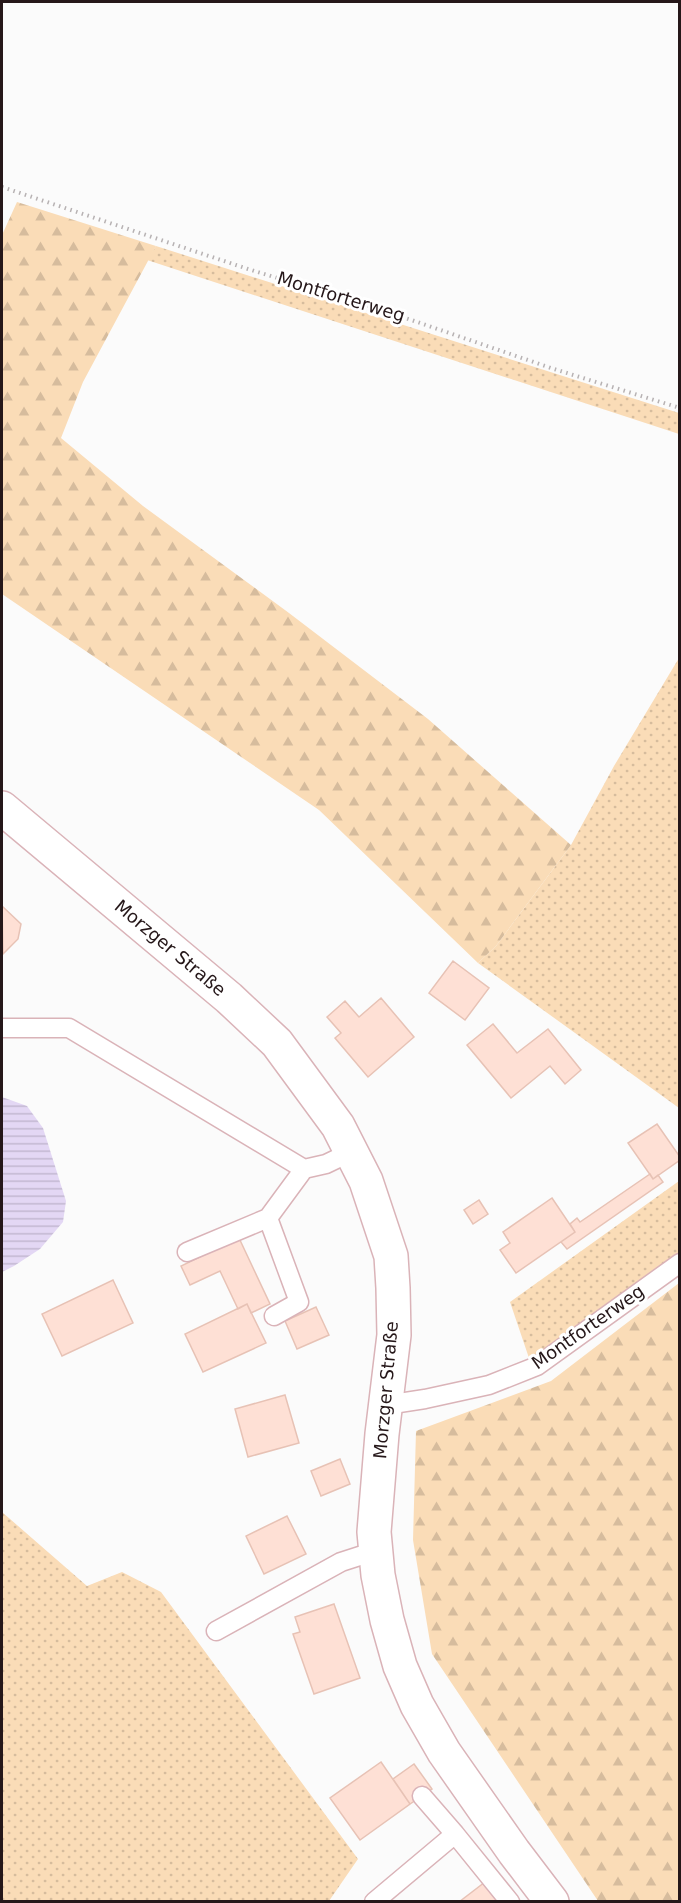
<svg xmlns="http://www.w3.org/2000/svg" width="681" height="1903" font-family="'DejaVu Sans',sans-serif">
	<defs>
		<pattern id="grass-dots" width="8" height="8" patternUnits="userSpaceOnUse" patternTransform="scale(1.5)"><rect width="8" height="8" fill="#fadcb7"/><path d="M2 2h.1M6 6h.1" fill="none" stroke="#d6bc9d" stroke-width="1.8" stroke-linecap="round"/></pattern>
		<pattern id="forest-firs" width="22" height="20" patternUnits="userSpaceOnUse" patternTransform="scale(1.5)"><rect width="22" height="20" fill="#fadcb7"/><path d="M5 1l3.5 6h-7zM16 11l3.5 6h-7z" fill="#d6bc9d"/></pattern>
		<pattern id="water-rules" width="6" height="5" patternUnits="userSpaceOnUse" patternTransform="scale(1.5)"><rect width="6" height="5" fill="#e3d7f4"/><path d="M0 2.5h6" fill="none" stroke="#c3b8d1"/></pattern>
	</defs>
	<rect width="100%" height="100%" fill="#fbfbfb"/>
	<path fill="url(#grass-dots)" d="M156,246L679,413V434L147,260Z
		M679,658V1108L478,963L496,946L571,845L614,766Z
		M679,1181V1256L530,1361L510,1302Z
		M2,1512L87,1586L122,1572L161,1592L358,1859L329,1901H2Z"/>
	<path fill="url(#forest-firs)" d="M17,202L156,246L83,382L61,438L143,506L289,613L428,719L571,845L496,946L478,963L319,810L2,594V235Z
		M679,1283V1901H598L432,1654L413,1540L416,1431L551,1381Z"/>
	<path fill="url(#water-rules)" d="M2,1097L27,1106L43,1128L66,1201L63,1222L40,1249L14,1266L2,1272Z"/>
	<path fill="#fee0d5" stroke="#e7c2b5" stroke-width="1.5" d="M2,906L21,924L18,939L3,954Z
		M453,961L489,988L465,1020L429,993Z
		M381,998L414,1037L368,1077L335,1038L341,1033L327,1017L345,1001L359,1017Z
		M493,1024L517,1053L548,1029L581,1070L565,1084L550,1066L511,1098L467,1045Z
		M657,1124L680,1157V1160L653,1179L628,1143Z
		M650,1174L653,1179L658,1175L663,1182L567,1249L561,1242L575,1232L570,1224L577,1218L580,1222Z
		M552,1198L575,1232L516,1273L500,1250L510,1243L503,1232Z
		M479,1200L488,1214L473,1224L464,1210Z
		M239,1238L270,1304L251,1313L247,1304L238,1309L220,1271L190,1285L181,1266Z
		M113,1280L133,1323L62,1356L42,1314Z
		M247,1304L266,1343L203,1372L185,1334Z
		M316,1307L329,1335L297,1349L285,1321Z
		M285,1395L299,1443L248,1457L235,1409Z
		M340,1459L350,1484L321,1496L311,1471Z
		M287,1516L306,1554L264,1574L246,1536Z
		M334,1604L360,1678L314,1694L293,1634L300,1632L295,1617Z
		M381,1762L410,1804L360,1840L330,1798Z
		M414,1764L432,1789L410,1804L393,1779Z
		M485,1882L499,1902H459Z"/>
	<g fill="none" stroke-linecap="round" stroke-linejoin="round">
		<g stroke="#dab3b8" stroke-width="21">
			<path id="service" d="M2,1028H69L304,1169
				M268,1218L299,1302L274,1316
				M187,1252L268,1218L304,1169L326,1164L351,1152
				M386,1405L425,1399L489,1385L537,1366L680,1263
				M216,1631L341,1562L375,1551
				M422,1796L455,1834
				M374,1902L455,1834L510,1902"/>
		</g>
		<g stroke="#dab3b8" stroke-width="36">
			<path id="tertiary" d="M2,808L229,998L277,1043L338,1126L366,1181L391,1256L393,1288L394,1335L382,1434L374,1532L378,1575L387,1620L400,1666L417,1705L444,1752L514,1852L552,1902"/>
		</g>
		<path stroke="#b7b2b3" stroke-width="4" stroke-dasharray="1.5 4.5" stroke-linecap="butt" d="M2,187L248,269L391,313L554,369L680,408"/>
		<use href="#service" stroke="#fff" stroke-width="18"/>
		<use href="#tertiary" stroke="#fff" stroke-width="33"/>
	</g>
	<g text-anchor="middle" stroke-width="6" stroke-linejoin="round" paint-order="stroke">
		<g font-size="18" fill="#251719" stroke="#fff">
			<text transform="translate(341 297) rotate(17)" y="6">Montforterweg</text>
			<text transform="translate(170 948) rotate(40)" y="6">Morzger Straße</text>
			<text transform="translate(588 1327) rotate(-35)" y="6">Montforterweg</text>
			<text transform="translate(386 1390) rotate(-85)" y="6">Morzger Straße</text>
		</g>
	</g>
	<rect width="681" height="1903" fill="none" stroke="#251719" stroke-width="6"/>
</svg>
